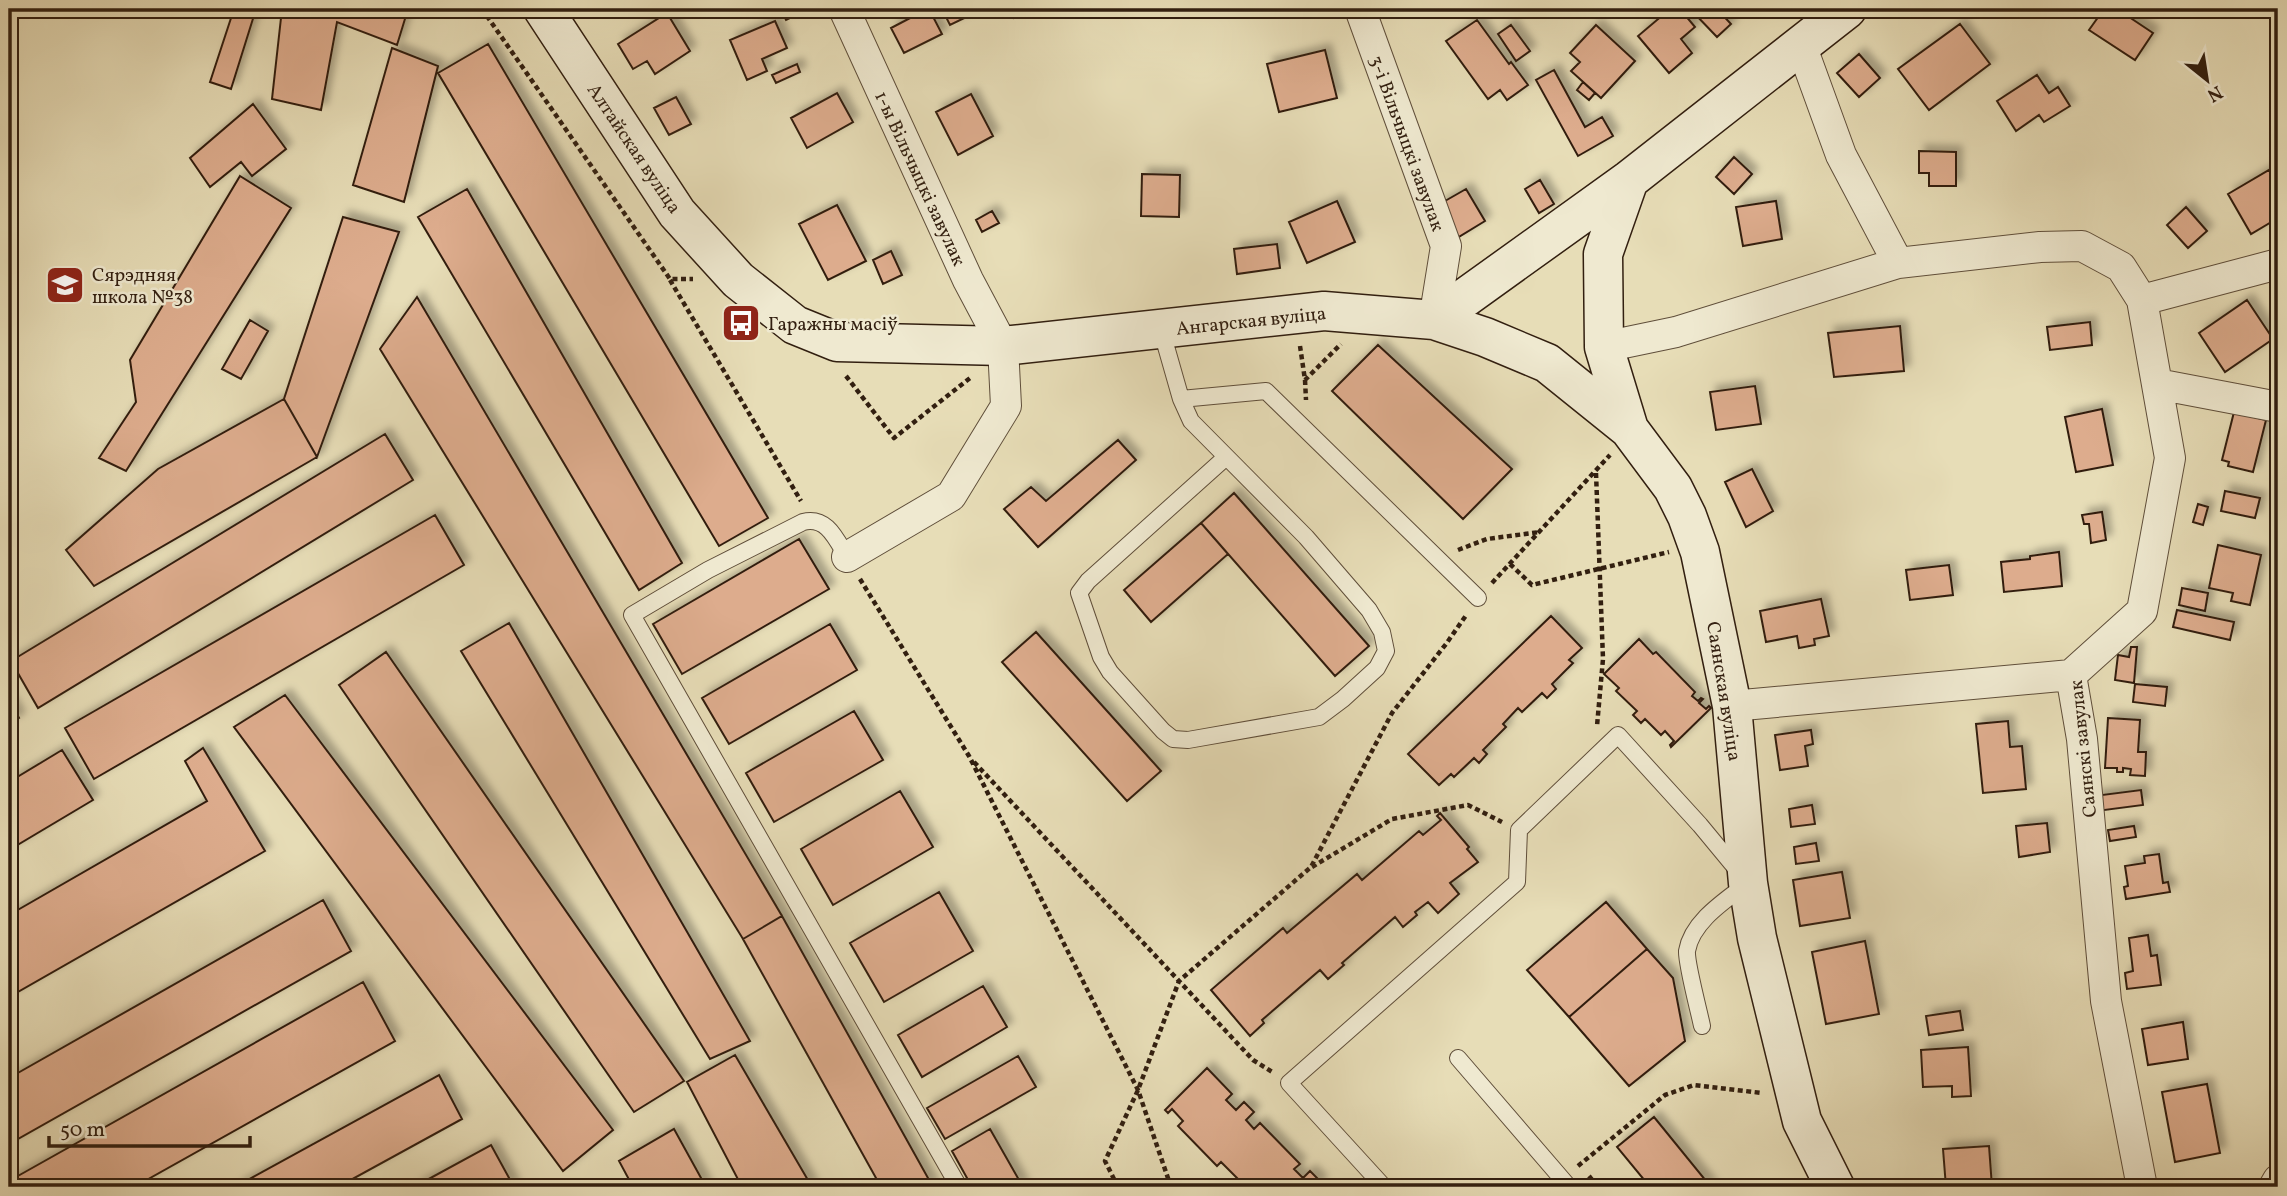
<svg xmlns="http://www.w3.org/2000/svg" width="2287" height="1196" font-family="Vollkorn,serif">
	<defs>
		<filter id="shadow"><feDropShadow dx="6" dy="-6" stdDeviation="3.5" flood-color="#0004"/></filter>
	</defs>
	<rect width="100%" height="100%" fill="#e7ddb7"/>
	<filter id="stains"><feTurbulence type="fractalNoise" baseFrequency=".00286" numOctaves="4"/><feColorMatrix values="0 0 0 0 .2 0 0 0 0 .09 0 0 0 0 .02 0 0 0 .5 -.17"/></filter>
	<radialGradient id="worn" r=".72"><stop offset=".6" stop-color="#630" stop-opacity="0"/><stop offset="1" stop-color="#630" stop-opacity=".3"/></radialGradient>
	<path fill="#ddac8d" stroke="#321f10" stroke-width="2" filter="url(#shadow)" d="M234,9H256L231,89L210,82Z
		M282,9H408L397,45L337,22L321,110L272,99Z
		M781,9H804L805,11L786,20Z
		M913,9H929L942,34L904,53L891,28L916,15Z
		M942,9H983L950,25Z
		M1010,9H1039L1014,18Z
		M1670,9H1680L1695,27L1681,39L1692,53L1669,73L1638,36Z
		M1699,9H1717L1731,24L1717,37L1694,13Z
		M2104,9H2117L2153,33L2135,60L2089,30Z
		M667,13L690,51L655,74L647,61L633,69L618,44Z
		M1477,20L1509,64L1511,62L1528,85L1507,100L1500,90L1488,99L1446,41Z
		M775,21L787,48L762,59L767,71L747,80L730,40Z
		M1960,24L1990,64L1929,110L1898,69Z
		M1511,25L1530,51L1516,61L1498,34Z
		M1596,25L1635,61L1601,98L1571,71L1580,62L1570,53Z
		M488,44L768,518L719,546L438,73Z
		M392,48L438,66L404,202L353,185Z
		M1325,50L1337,98L1279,112L1267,64Z
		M1859,54L1880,78L1859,97L1837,73Z
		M797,64L800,72L776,83L772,75Z
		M1554,70L1585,127L1602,117L1613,136L1578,156L1536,80Z
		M2037,75L2049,93L2058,87L2070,106L2044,122L2039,115L2016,131L1997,101Z
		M1583,82L1595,93L1589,100L1577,90Z
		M837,93L853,122L807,148L791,118Z
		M971,94L993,136L958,155L936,112Z
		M676,97L691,124L669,135L654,108Z
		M253,104L286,149L252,176L241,162L210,187L190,158Z
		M1919,151L1956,152V186H1929V173H1919Z
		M1734,157L1752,174L1734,194L1716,177Z
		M2269,170L2278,187V218L2251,234L2228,194Z
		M1142,174L1180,175L1179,217L1141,216Z
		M240,176L291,208L126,471L99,458L136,402L130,360Z
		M1540,180L1554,204L1539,213L1525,189Z
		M467,189L682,563L639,590L418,217Z
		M1466,189L1485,221L1457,238L1438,205Z
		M1337,201L1355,242L1307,263L1289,222Z
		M1776,201L1782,239L1743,246L1736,207Z
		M837,205L866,261L828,280L799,224Z
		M2186,207L2207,231L2188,248L2167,225Z
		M992,211L999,223L982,232L976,220Z
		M343,217L399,232L317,457L284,399Z
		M1277,244L1280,268L1237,274L1234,249Z
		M891,251L902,275L883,284L873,260Z
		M417,297L782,916L743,939L380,349Z
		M2247,300L2273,339L2225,372L2199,333Z
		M250,320L268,331L241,379L222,369Z
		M2090,322L2092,345L2050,350L2047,327Z
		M1900,326L1904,371L1834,377L1828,333Z
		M1378,345L1512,469L1463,519L1332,391Z
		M1755,386L1761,424L1716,430L1710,392Z
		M284,399L317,457L94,586L66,550L158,469Z
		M2102,409L2113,465L2076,472L2065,417Z
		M2234,412L2266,420L2253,472L2228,466L2229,462L2222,460Z
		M385,434L413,480L38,708L11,661Z
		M1118,440L1136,460L1038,547L1004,509L1031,487L1046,501Z
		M1752,469L1773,511L1746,527L1725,482Z
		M2225,491L2260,498L2255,518L2221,511Z
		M1234,493L1369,646L1335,676L1201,523Z
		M2198,504L2208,507L2203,525L2193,522Z
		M2102,512L2106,540L2091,543L2089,524H2084L2082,515Z
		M435,515L464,565L94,779L65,728Z
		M1201,523L1228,554L1151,622L1124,590Z
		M799,539L829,589L682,674L653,624Z
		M2218,545L2261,555L2250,605L2231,601L2233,593L2209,588Z
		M2059,552L2062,586L2004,592L2001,562L2030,559V556Z
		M1949,565L1953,595L1910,600L1906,570Z
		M2182,588L2208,593L2205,611L2179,605Z
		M1821,599L1829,636L1814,639L1815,645L1799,648L1797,636L1766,642L1760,611Z
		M2177,610L2234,622L2230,640L2173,627Z
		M1551,616L1582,648L1569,660L1573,663L1552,684L1556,689L1547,698L1542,693L1522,712L1518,708L1503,724L1506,727L1483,750L1487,754L1479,763L1474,758L1454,777L1451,774L1439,785L1408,754Z
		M509,623L750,1041L710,1059L461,651Z
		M830,624L857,670L729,744L702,698Z
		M1036,632L1161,771L1127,801L1002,662Z
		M1639,639L1653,654L1656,652L1695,692L1692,696L1698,701L1701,698L1703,699L1699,703L1706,709L1709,706L1711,708L1671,747L1670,745L1674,741L1665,731L1661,735L1645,719L1641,723L1633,715L1637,711L1616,691L1619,688L1604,674Z
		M2131,647H2137L2134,683L2115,680L2118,655L2129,657Z
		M386,652L684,1081L634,1112L339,685Z
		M2135,684L2167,687L2165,706L2133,702Z
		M285,695L613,1130L563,1171L234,727Z
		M9,700L19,718L9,724Z
		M854,711L883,760L774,822L746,773Z
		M2108,718L2140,720L2138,752H2146L2145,776L2130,775L2131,769L2123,768V772H2117V768H2105Z
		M2008,721L2010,747L2022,746L2026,789L1983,793L1976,724Z
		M1811,730L1813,744L1805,746L1808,766L1780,770L1775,735Z
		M203,748L265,851L9,997V915L207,801L185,761Z
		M62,750L93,800L9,850V782Z
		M2141,790L2143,805L2097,811L2094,796Z
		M900,791L933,847L833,905L801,849Z
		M1812,805L1815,824L1791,827L1789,809Z
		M1440,813L1469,847L1467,849L1478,862L1450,883L1459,894L1438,913L1428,902L1415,912L1417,915L1403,927L1395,917L1342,963L1344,965L1328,979L1320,970L1262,1020L1264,1023L1250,1036L1211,990L1283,928L1287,933L1357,874L1362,880L1419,831L1423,835L1441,820L1437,816Z
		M2047,823L2050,852L2019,857L2016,826Z
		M2134,826L2136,837L2110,841L2108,830Z
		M1816,843L1819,861L1796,864L1794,847Z
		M2159,854L2163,883L2168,882L2170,892L2126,899L2124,887L2128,886L2125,866L2145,863L2144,856Z
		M1842,872L1850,918L1800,926L1793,880Z
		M939,892L973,951L884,1002L850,943Z
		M323,900L351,951L9,1144V1078Z
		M1606,902L1647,949L1569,1017L1527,970Z
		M782,916L933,1187H881L743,939Z
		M2148,935L2151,956L2157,955L2161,985L2127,989L2125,973L2133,971L2129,938Z
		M1865,941L1879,1014L1826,1024L1812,952Z
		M1647,949L1673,978L1685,1041L1629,1086L1569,1017Z
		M363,982L395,1041L134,1187H9V1181Z
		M983,986L1007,1027L922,1077L898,1035Z
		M1960,1011L1963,1030L1929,1035L1926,1016Z
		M2183,1022L2188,1059L2148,1065L2142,1029Z
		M1968,1047L1971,1096L1952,1097V1086L1923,1087L1921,1050Z
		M735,1055L812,1187H742L687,1082Z
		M1018,1056L1036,1087L945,1139L927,1108Z
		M1207,1068L1232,1094L1226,1100L1236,1110L1244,1102L1254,1112L1246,1120L1254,1129L1260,1123L1300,1164L1294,1169L1303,1178L1310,1171L1321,1182L1316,1187H1246L1221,1162L1217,1166L1178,1126L1183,1121L1172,1109L1168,1113L1165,1110Z
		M439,1075L462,1119L338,1187H235Z
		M2207,1084L2220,1153L2175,1162L2162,1092Z
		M1654,1117L1711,1187H1650L1617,1147Z
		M674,1129L706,1187H633L619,1161Z
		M990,1129L1023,1187H972L952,1151Z
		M491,1145L514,1187H414Z
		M1989,1146L1992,1187H1946L1943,1149Z"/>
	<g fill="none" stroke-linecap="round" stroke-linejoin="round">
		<g stroke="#5f4e3a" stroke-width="18">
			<path id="lane" d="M1161,329L1181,399L1266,391L1478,598
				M1181,399L1191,421L1306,537L1369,610L1382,632L1386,651L1377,668L1343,699L1319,717L1188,740L1173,739L1163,731L1110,672L1101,657L1079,593L1088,581L1225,458
				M847,557C836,539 827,516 803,522L708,570L632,615L959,1187
				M1458,1058L1569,1187
				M1384,1187L1289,1083L1517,882L1519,830L1618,735L1700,825L1748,883C1726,900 1692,921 1687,951C1686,963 1699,1011 1702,1026"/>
		</g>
		<g stroke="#5f4e3a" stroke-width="32">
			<path id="street" d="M844,9L968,280L1003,346L1006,406L951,496L847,557
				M1360,9L1446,246L1434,320
				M1801,45L1841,155L1898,263
				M1604,347L1676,332L1898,263L2040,247L2082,246L2121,267L2142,300L2278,264
				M2157,384L2278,407
				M2071,675L2082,739L2106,1001L2142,1187
				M2071,675L2142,611L2170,458L2142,300
				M1732,706L2071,675
				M2274,1187L2278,1180"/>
		</g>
		<g stroke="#321f10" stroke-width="41">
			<path id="secondary" d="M543,9L677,213L738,280L795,325L837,342L1003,346L1324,311L1434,320L1485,337L1547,363L1629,429L1673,488L1687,516L1700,552L1732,706L1748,883L1757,938L1802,1121L1835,1187
				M1629,180L1603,254L1604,347L1629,429
				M1434,320L1629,180L1847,9"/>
		</g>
		<path stroke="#321f10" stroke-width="4.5" stroke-dasharray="5 3.5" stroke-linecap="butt" d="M482,9L670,279H693
			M670,280L801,501
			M1300,346L1305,380L1341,344
			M846,376L894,438L970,378
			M1305,380L1306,400
			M1596,473L1603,659L1597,726
			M1458,550L1487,539L1540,532
			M1510,564L1532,585L1669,552
			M860,579L969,756L1138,1090L1171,1187
			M1492,583L1610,455
			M974,762L1253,1060L1274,1073
			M1312,867L1392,819L1468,805L1502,822
			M1578,1166L1665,1095L1694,1085L1762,1093
			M1589,1176L1598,1187
			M1118,1187L1105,1161L1138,1090L1179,981L1311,867L1392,713L1446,644L1467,614"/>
		<use href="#lane" stroke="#efe9d0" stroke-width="16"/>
		<use href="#street" stroke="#efe9d0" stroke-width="30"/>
		<use href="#secondary" stroke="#efe9d0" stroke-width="38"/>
	</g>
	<defs>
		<g id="school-square" transform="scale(2.0125)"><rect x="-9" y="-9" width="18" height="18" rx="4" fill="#8f2418" stroke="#efe9d0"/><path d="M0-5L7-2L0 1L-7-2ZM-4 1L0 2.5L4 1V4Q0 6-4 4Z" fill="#fff"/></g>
		<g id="bus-square" transform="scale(2.0125)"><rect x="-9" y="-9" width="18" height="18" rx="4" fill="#8f2418" stroke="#efe9d0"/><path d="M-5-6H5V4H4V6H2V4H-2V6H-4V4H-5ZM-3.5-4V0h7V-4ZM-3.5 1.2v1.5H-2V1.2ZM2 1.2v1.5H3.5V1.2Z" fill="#fff"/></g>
	</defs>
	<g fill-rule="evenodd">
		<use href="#school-square" x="65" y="285"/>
		<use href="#bus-square" x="741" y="323"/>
	</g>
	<g text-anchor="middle" stroke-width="5" stroke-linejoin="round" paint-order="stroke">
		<g font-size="19" fill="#321f10" stroke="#efe9d0">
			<text transform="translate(1408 143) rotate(70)" y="7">3-і Вільчыцкі завулак</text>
			<text transform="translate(635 148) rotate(56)" y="7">Алтайская вуліца</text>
			<text transform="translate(921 178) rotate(65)" y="7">1-ы Вільчыцкі завулак</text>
			<text transform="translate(1251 320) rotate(-6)" y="7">Ангарская вуліца</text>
			<text transform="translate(1725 691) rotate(81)" y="7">Саянская вуліца</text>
			<text transform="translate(2082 749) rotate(-96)" y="7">Саянскі завулак</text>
		</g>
		<g font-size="19" fill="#321f10" stroke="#efe9d0" text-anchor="start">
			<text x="92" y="281">Сярэдняя<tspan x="92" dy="22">школа №38</tspan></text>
			<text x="768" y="330">Гаражны масіў</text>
		</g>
	</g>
	<rect width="2287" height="1196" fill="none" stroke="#e7ddb7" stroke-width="35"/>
	<rect x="10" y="10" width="2266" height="1175" fill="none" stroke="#321f10" stroke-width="3.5"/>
	<rect x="18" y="18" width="2252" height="1161" fill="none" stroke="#321f10" stroke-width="2"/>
	<g transform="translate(2207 80) rotate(150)" stroke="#efe9d0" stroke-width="5" paint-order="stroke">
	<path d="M0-5L12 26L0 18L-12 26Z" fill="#321f10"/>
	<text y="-10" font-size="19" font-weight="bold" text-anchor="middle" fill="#321f10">N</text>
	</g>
	<path d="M49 1136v10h201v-10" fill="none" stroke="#321f10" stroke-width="3.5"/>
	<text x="60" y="1136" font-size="21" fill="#321f10" stroke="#efe9d0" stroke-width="5" paint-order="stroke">50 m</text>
	<rect width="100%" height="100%" filter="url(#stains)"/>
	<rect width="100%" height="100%" fill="url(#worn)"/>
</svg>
